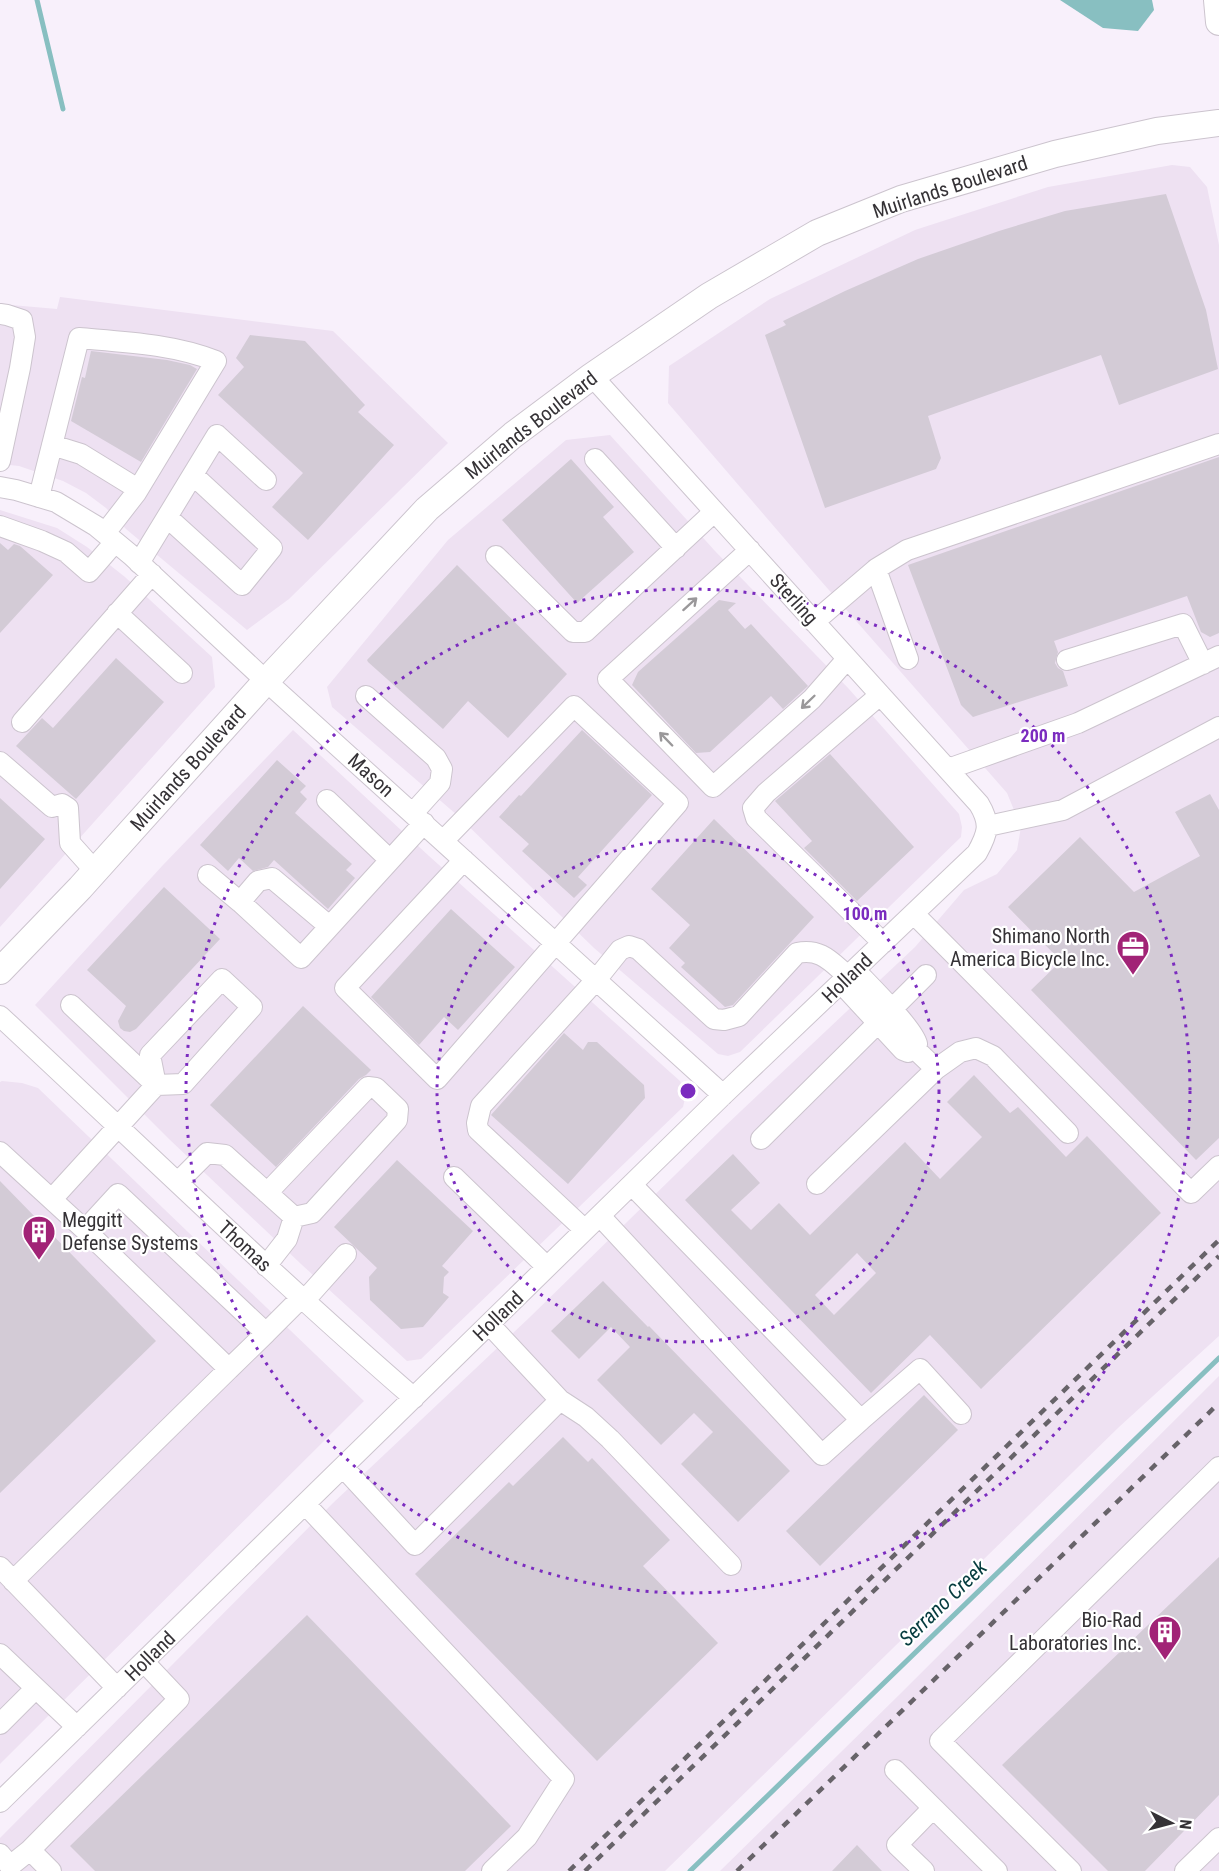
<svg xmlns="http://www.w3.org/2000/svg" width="1219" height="1871" font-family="'Roboto Condensed',sans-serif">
	<rect width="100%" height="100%" fill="#f8f0fb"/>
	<path fill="#eee1f2" d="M1172,165L1190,167L1207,187L1219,245V1336L1119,1427L665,1871H0V1838L333,1503L530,1317L723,1128L915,947L964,890L997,874L1017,850L1021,827L1007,793L814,573L668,403L669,366L770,299L915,230L1048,187Z
		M60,297L333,331L448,443L289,599L247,630L126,529L106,508L86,493L63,481L19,466L0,464V304L57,309Z
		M610,435L715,551L849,689L959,814L962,827L961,837L740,1052L728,1056L718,1054L594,948L457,815L332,707L327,687L448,540L566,440Z
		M0,510L57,528L87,547L125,577L212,657L215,687L0,927Z
		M293,730L429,856L680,1081L686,1094L683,1107L421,1359L407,1361L301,1264L169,1139L35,1005L163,865Z
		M2,1081L22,1083L38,1088L364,1401L0,1764V1082Z
		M1219,1376V1871H720L900,1694Z"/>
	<path fill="#88bfc1" d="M1060,0H1152L1154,10L1138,31L1103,28Z"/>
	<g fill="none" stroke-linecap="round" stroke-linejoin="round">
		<path stroke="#88bfc1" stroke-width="5" d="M37,0L63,109
			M690,1871L1219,1358"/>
	</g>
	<path fill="#d3cbd6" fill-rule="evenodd" d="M1166,194L1206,310L1218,369L1119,405L1101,355L928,416L941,458L936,469L825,508L765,335L786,325L783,321L845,291L918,259L999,231L1065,211Z
		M250,335L305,341L365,405L358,412L394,445L308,540L272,507L303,473L218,395L244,367L236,358Z
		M91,351L167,360L190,365L197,369L141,462L71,421L82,377L85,378Z
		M1219,457V633L1210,637L1201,632L1187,596L1054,641L1058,652L1055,663L1058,668L1063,671L1068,686L973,717L961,705L908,565Z
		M571,459L614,507L603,517L634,552L577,603L502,520Z
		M0,543L8,550L14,544L20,546L53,575L0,633Z
		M457,565L567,674L508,738L468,701L443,729L368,662L367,660Z
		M719,600L736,603L728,610L745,629L751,624L808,686L783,709L771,696L710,752L696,753L632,685L638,672Z
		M116,658L164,702L76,799L16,746L42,718L53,728Z
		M582,730L652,795L578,877L587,885L574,898L522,851L529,844L499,817L519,795L521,796Z
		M830,754L914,847L857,901L804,848L812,841L775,801Z
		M277,760L306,786L300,792L307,799L295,813L352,864L346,870L355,878L328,909L274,860L268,867L253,871L239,858L228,871L200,845Z
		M1210,794L1219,810V1138L1196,1160L1031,990L1061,961L1008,907L1080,837L1134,892L1200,856L1175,812Z
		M0,798L45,839L0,889Z
		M714,819L814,917L733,1005L725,1007L681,967L685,963L669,948L690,925L651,889Z
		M164,887L220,939L136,1029L130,1032L124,1031L120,1028L118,1021L126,1006L87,970Z
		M451,909L515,967L458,1030L444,1017L419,1045L371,997Z
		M303,1006L371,1070L366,1075L359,1079L276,1167L210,1105Z
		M564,1033L583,1050L588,1042H597L644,1085L645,1098L568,1184L491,1115Z
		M974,1075L1010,1113L1018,1107L1066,1157L1087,1136L1161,1213L981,1389L930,1335L871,1393L685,1200L733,1154L760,1183L731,1210L751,1230L779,1203L810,1235L905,1142L940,1179L982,1137L947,1102ZM857,1253L876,1273L834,1315L815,1295Z
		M397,1160L473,1231L442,1266L449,1272L444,1277L443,1293L449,1297L423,1327L401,1329L370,1300L369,1277L377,1268L334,1227Z
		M0,1181L156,1341L0,1493Z
		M603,1281L648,1327L649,1326L790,1471L738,1522L681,1464L713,1432L694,1413L661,1445L597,1380L630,1347L611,1327L579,1359L551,1331Z
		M924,1395L958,1430L820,1566L786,1531Z
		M563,1437L588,1462L592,1458L670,1540L643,1566L718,1643L597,1761L415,1574L509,1482L513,1486Z
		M1219,1557V1795L1145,1871H1108L1002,1765Z
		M307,1615L511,1826L465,1871H95L70,1846Z
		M857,1845L882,1871H832Z"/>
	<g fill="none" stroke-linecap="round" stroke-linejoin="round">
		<g stroke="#ccc4ce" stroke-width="22">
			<path id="minor" d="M0,314L7,315L22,320L25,337L20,368L0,461
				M52,445L81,454L138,489
				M595,459L676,548
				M0,487L16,490L56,502L96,526L131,555L266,681L723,1095
				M39,497L79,338C125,342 173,344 216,361L136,493L105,533
				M167,517L242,585L272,548L193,475
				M0,526L42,541L66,552L89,572L115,542
				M750,550L608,679L713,787L812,699L847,659
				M496,556L573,632H585L714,512
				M139,563L217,435L266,480
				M876,569L907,550L1219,444
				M117,613L182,673
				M814,622L876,569L908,659
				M1067,660L1183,624L1203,664
				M880,695L766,793L753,808L756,818L883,943
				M366,696L436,758L442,769L440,783L413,813
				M22,722L152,574
				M0,762L52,807L62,804L68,808L70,843L95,871
				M948,769L1078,723L1219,656
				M327,800L390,860
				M988,826L1063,810L1219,727
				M443,841L574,706L678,803L437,1079L345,988L464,860
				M208,875L240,902L301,958L424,823
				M240,902L258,881L272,878L329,926
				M914,914L1191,1193L1219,1166
				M855,970C868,984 914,1029 917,1044L914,1048L908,1052L903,1050L878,1023L926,975
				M0,1016C138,1144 272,1275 414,1398
				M914,1048L936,1069L960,1052L976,1048L993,1056L1068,1133
				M761,1139L878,1023L841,983
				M0,1152L85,1230L118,1194L266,1333L301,1298
				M454,1177L547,1267
				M178,1182L207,1153L225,1155L294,1217L287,1239L266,1266
				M817,1184L936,1069
				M267,1193L368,1087L376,1088L398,1109L397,1120L312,1213L294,1217
				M52,1199L156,1085L183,1084L252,1007L222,979L150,1055L156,1085L71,1005
				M600,1216L822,1455L861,1420L632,1185
				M85,1230L229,1369L266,1333
				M585,1230L478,1130L477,1123L481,1106L596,980L620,950L629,946L638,949L714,1019L724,1020L739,1016L797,953C821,948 831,962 848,976
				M304,1301L346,1254
				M560,1400L586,1417L610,1439L731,1565
				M861,1420L920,1369L961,1414
				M343,1467L415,1545L560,1400L489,1324
				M305,1504L564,1779L527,1837L492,1871
				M0,1567L117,1688
				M13,1581L229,1369
				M0,1654L77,1727
				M0,1724L36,1688
				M895,1770L997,1871
				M0,1802L723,1095L977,853C988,833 991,824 979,804L592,376
				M30,1850L179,1699L144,1662
				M0,1854L10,1866L30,1850L51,1871
				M924,1871L897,1845L933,1808
				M1071,1871L940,1741L1219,1467
				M1185,1871L1219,1838"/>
		</g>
		<g stroke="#ccc4ce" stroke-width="28">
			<path id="major" d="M1217,0L1219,22
				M0,971L80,888L266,681L427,509L513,435L592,376L709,296L817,233L901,199L1055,154L1157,131L1219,123"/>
		</g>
		<use href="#minor" stroke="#fff" stroke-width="20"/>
		<use href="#major" stroke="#fff" stroke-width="26"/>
		<path stroke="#676369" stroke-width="4.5" stroke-dasharray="8 8" stroke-linecap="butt" d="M569,1871L1219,1240
			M585,1871L1219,1256
			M737,1871L1219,1403"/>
	</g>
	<defs><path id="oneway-shaft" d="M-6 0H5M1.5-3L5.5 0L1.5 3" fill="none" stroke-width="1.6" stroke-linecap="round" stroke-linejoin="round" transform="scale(1.5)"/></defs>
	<g stroke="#9a989a">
		<use href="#oneway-shaft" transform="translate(690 604) rotate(-42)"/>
		<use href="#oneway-shaft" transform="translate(808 702) rotate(136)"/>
		<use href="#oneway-shaft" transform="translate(666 739) rotate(-134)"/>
	</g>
	<g fill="none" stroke="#7b2cbf" stroke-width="3" stroke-dasharray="3 6">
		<circle cx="688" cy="1091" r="251"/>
		<circle cx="688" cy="1091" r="502"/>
	</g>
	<defs>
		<g id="office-pin" transform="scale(1.725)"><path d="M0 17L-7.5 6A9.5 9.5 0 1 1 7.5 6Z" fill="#a12376" stroke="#fff"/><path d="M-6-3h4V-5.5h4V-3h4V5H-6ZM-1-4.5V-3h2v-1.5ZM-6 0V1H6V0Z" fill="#fff"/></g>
		<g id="building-pin" transform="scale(1.725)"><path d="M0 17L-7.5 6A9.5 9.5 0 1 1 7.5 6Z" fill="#a12376" stroke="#fff"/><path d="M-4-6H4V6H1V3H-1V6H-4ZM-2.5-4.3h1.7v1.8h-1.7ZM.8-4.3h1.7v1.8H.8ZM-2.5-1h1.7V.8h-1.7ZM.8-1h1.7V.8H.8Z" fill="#fff"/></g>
	</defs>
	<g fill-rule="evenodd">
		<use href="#office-pin" x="1133" y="947"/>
		<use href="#building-pin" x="39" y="1232"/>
		<use href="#building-pin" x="1165" y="1632"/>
	</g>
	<g text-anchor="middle" stroke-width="4.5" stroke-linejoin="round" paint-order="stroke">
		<g font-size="20" fill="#353236" stroke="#fff">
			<text transform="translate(950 187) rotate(-18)" y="7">Muirlands Boulevard</text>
			<text transform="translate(531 425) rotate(-38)" y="7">Muirlands Boulevard</text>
			<text transform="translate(794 599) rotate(48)" y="7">Sterling</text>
			<text transform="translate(188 768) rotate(-48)" y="7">Muirlands Boulevard</text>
			<text transform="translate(371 775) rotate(42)" y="7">Mason</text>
			<text transform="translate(847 978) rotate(-44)" y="7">Holland</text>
			<text transform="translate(245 1246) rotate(43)" y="7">Thomas</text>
			<text transform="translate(498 1316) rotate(-44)" y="7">Holland</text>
			<text transform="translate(150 1656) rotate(-44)" y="7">Holland</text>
		</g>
		<g font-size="20" fill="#353236" stroke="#fff" text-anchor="end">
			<text x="1110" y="943">Shimano North<tspan x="1110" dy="23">America Bicycle Inc.</tspan></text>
			<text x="62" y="1227" text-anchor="start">Meggitt<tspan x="62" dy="23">Defense Systems</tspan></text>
			<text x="1142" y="1627">Bio-Rad<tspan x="1142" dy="23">Laboratories Inc.</tspan></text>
		</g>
		<g font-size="21" font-style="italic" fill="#063c3f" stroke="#fff">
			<text transform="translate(943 1603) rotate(-44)" y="7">Serrano Creek</text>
		</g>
	</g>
	<circle cx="688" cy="1091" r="9" fill="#7b2cbf" stroke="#fff" stroke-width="3"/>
	<g font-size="18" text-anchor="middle" font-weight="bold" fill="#7b2cbf" stroke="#fff" stroke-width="4.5" stroke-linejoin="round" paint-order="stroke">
		<text x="1043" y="742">200 m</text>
		<text x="865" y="920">100 m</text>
	</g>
	<g transform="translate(1171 1823) rotate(96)" stroke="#ffffff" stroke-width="4.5" paint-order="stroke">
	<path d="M0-4.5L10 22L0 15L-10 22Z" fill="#353236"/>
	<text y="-9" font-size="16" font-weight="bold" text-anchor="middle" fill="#353236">N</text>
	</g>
</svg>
